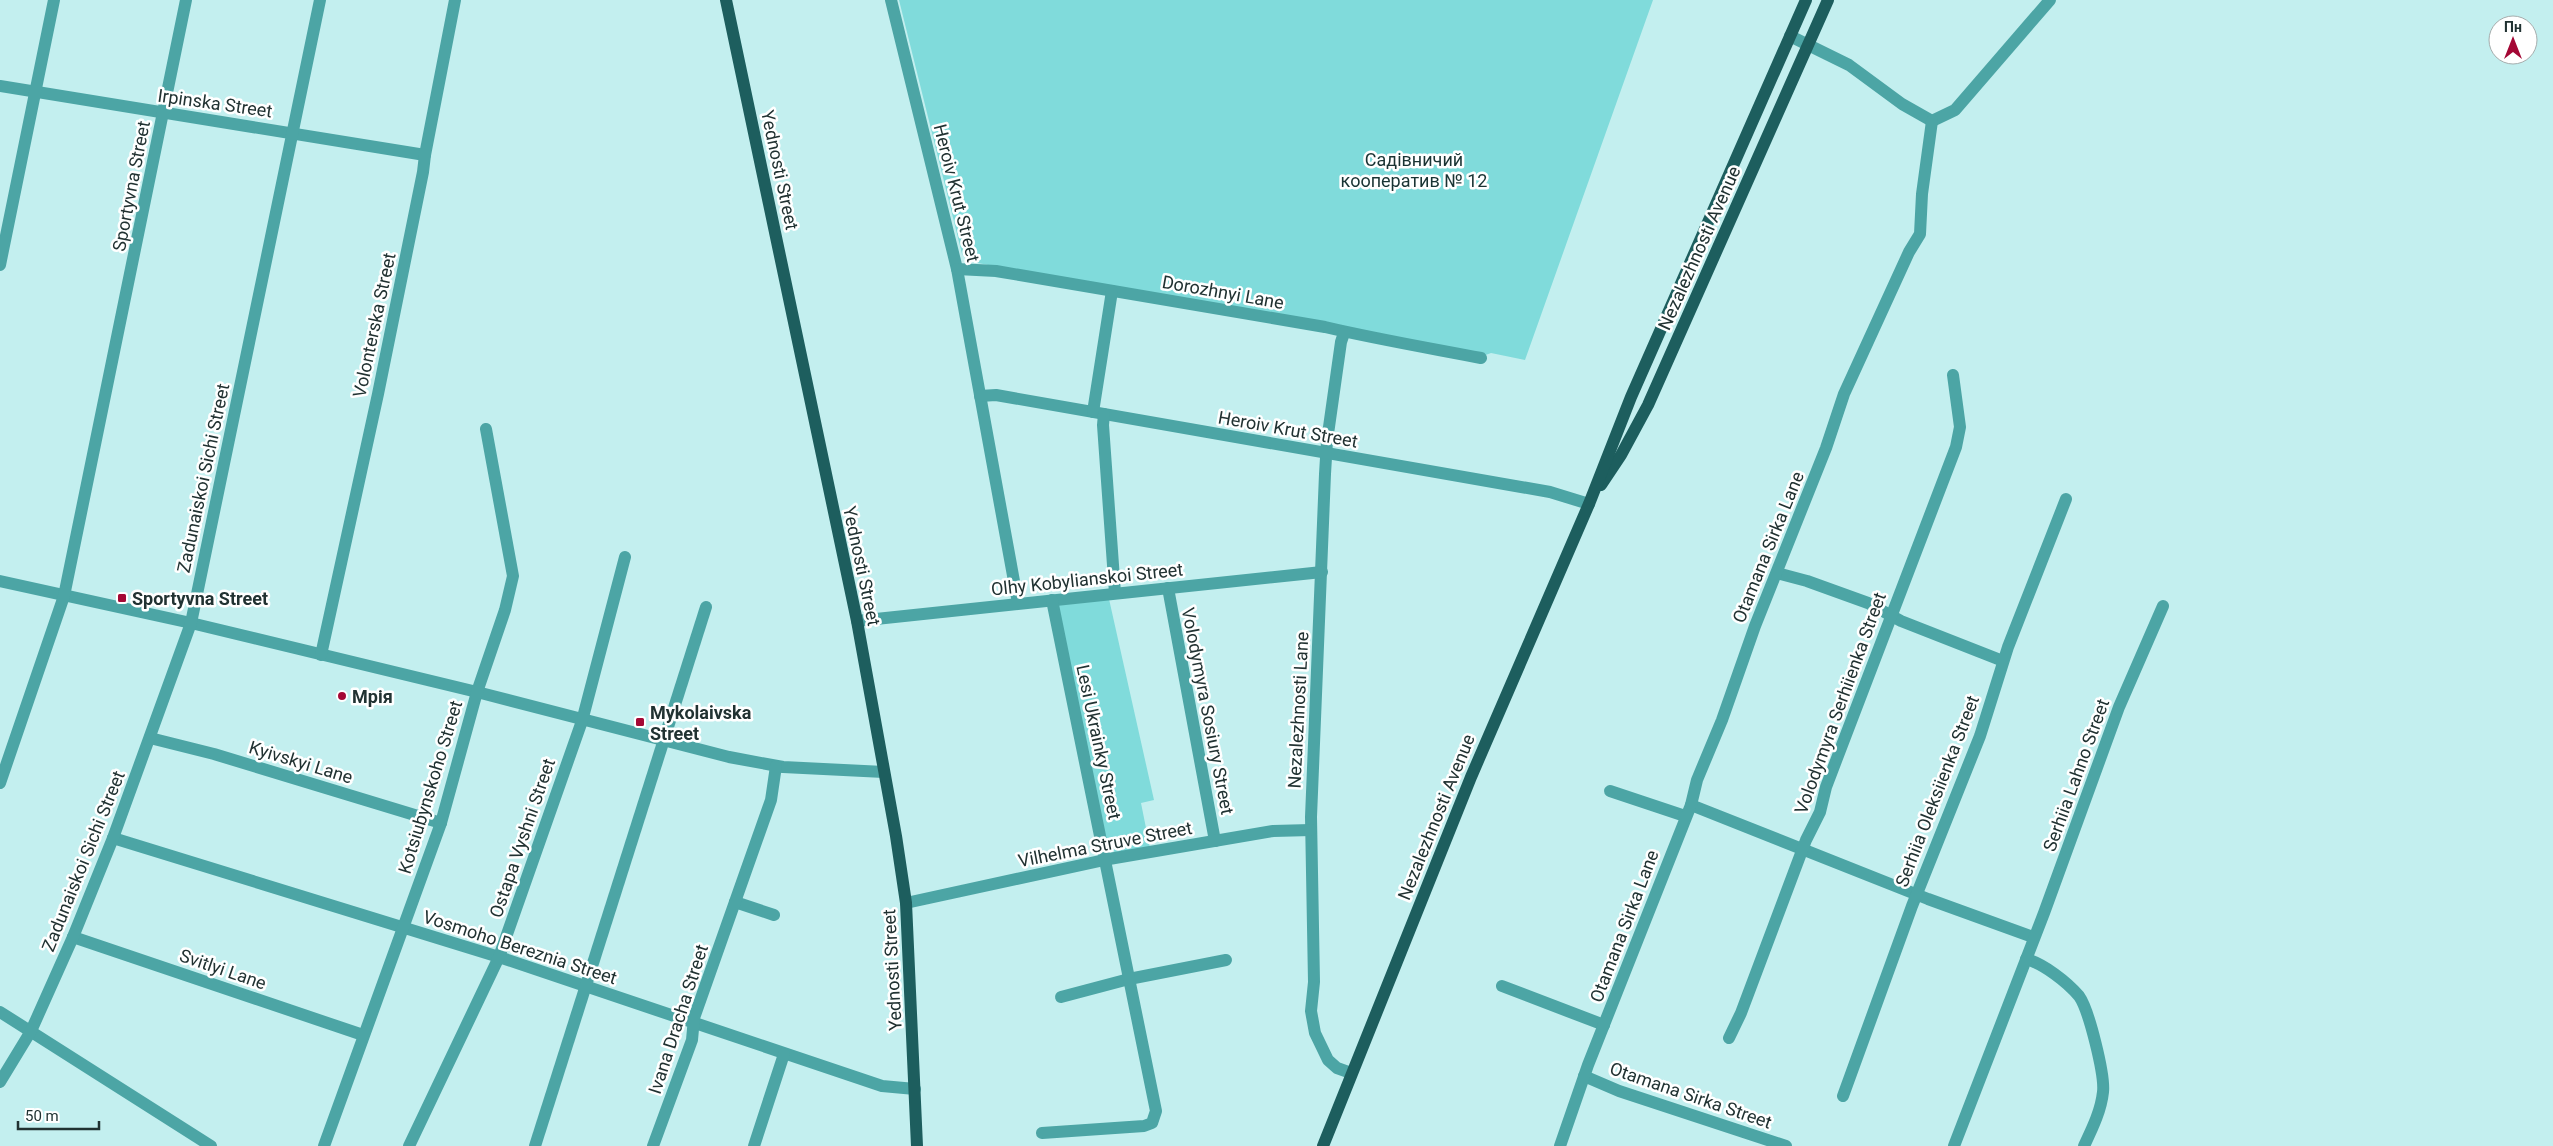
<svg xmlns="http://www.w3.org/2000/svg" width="2553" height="1146" font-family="Roboto,sans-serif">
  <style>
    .green { fill: #80dbdb }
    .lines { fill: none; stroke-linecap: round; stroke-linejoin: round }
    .minor { stroke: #4ca5a5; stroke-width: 12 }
    .major { stroke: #1d5e5e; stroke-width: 12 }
    .poi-dot { fill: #a40835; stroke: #fff; stroke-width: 2 }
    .labels { text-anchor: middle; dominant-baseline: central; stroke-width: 5; stroke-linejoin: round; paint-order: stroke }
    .street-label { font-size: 18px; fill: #213232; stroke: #fff }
    .park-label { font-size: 18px; fill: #193333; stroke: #fff }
    .poi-label { font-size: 18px; font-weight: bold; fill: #213232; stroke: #fff; text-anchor: start }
  </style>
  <rect width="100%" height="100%" fill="#c3efef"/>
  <g class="green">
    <polygon points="899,0 1653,0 1525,360 1491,353 1483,356 967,261 962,254"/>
    <polygon points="1109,599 1154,800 1141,803 1150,848 1115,852 1107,847 1057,605"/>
  </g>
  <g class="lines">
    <g class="minor">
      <polyline points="891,0 957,269 1018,603"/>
      <polyline points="1790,36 1849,65 1902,104 1932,121"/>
      <polyline points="0,86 425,155"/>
      <polyline points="1932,121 1955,110 2050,0"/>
      <polyline points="0,265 54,0"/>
      <path d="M 957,269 L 996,271 L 1325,327 C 1376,339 1429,348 1481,358"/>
      <polyline points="1344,333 1341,342 1327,441 1325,474 1311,817 1314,982 1311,1011 1315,1033 1328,1060 1337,1068 1351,1073"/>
      <polyline points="980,396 996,395 1550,492 1589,504"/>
      <polyline points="1093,412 1112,291"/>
      <polyline points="1104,414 1103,425 1115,593"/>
      <polyline points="1777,573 1807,581 1868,603 1901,621 2003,661"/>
      <polyline points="0,581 191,623 477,692 729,757 783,767 884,772"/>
      <polyline points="1168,588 1215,841"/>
      <polyline points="857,621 1322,572"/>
      <polyline points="321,655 378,394 423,172 425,155 455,0"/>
      <polyline points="150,738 214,754 441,823"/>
      <polyline points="0,783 64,596 186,0"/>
      <polyline points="1610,791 1685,816"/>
      <polyline points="1691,805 1928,899 2033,937"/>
      <polyline points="113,838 499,957 882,1086 915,1089"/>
      <polyline points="735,902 774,915"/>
      <polyline points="906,903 1109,859 1273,831 1311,830"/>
      <polyline points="73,937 363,1035"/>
      <path d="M 2026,959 C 2044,964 2067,982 2079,996 C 2089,1010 2105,1075 2103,1092 C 2101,1111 2092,1129 2084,1146"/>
      <polyline points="1502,986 1604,1025"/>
      <polyline points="1061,997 1129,979 1226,960"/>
      <polyline points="0,1012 211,1146"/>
      <polyline points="1729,1038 1741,1013 1806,840 1820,812 1826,787 1956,447 1960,427 1953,375"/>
      <polyline points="1584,1076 1619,1091 1786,1146"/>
      <polyline points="0,1082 31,1031 73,937 113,838 191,623 320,0"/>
      <polyline points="1843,1096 1912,906 1980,736 2008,647 2066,499"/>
      <polyline points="1042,1133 1144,1126 1152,1123 1156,1111 1052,600"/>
      <polyline points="324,1146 441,823 477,692 505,610 513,576 486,429"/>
      <polyline points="409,1146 499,957 582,721 625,557"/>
      <polyline points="535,1146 706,607"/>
      <polyline points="653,1146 692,1040 694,1018 771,800 776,766"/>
      <polyline points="754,1146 784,1054"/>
      <polyline points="1560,1146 1588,1065 1691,805 1697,780 1722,720 1755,626 1826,448 1844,394 1909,252 1920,234 1922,194 1932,121"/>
      <polyline points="1954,1146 2044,913 2119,707 2163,606"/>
    </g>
    <g class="major">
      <polyline points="726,0 857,621 896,836 906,903 917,1146"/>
      <polyline points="1601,485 1621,455 1648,405 1828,0"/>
      <polyline points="1323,1146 1471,777 1589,504 1631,397 1806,0"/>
    </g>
  </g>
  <g class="poi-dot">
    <rect x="117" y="593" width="10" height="10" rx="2.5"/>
    <circle cx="342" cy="696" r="5"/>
    <rect x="635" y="717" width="10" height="10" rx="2.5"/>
  </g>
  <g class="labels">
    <g class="street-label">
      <text transform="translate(215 103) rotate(8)">Irpinska Street</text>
      <text transform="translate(780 170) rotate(78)">Yednosti Street</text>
      <text transform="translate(131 186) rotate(-79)">Sportyvna Street</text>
      <text transform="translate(957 193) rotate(76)">Heroiv Krut Street</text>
      <text transform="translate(1699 248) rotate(-66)">Nezalezhnosti Avenue</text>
      <text transform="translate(1223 292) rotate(10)">Dorozhnyi Lane</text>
      <text transform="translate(374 325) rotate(-78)">Volonterska Street</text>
      <text transform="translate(1288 429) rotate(10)">Heroiv Krut Street</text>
      <text transform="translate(203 478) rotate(-78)">Zadunaiskoi Sichi Street</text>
      <text transform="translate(1768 547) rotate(-68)">Otamana Sirka Lane</text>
      <text transform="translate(862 566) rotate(78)">Yednosti Street</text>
      <text transform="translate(1087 579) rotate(-6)">Olhy Kobylianskoi Street</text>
      <text transform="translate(1840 703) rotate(-70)">Volodymyra Serhiienka Street</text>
      <text transform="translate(1298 710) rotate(-87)">Nezalezhnosti Lane</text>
      <text transform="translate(1208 711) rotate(79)">Volodymyra Sosiury Street</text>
      <text transform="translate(1099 742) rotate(78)">Lesi Ukrainky Street</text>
      <text transform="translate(301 762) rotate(17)">Kyivskyi Lane</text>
      <text transform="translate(2076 775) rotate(-70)">Serhiia Lahno Street</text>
      <text transform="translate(430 787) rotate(-73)">Kotsiubynskoho Street</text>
      <text transform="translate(1937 791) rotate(-69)">Serhiia Oleksiienka Street</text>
      <text transform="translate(1436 817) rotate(-68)">Nezalezhnosti Avenue</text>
      <text transform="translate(522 838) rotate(-71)">Ostapa Vyshni Street</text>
      <text transform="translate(1105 844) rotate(-11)">Vilhelma Struve Street</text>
      <text transform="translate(83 861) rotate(-68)">Zadunaiskoi Sichi Street</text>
      <text transform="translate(1624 926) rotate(-69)">Otamana Sirka Lane</text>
      <text transform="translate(520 947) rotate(18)">Vosmoho Bereznia Street</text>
      <text transform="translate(223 969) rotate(19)">Svitlyi Lane</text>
      <text transform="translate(892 970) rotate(-93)">Yednosti Street</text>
      <text transform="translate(678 1019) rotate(-72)">Ivana Dracha Street</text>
      <text transform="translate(1691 1095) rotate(19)">Otamana Sirka Street</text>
    </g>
    <g class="park-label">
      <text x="1414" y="159">Садівничий<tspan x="1414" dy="21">кооператив № 12</tspan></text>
    </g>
    <g class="poi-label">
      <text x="132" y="598">Sportyvna Street</text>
      <text x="352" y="696">Мрія</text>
      <text x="650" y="712">Mykolaivska<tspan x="650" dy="21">Street</tspan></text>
    </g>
  </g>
  <g transform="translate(2513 40)"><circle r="24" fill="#ffffff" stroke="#a6adad"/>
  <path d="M0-4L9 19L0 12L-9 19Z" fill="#a40835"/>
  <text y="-8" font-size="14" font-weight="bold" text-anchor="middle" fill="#213232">Пн</text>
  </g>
  <path d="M18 1121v8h81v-8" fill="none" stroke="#213232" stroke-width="2.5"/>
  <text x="25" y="1121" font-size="15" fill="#213232" stroke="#ffffff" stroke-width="4" paint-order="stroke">50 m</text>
</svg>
